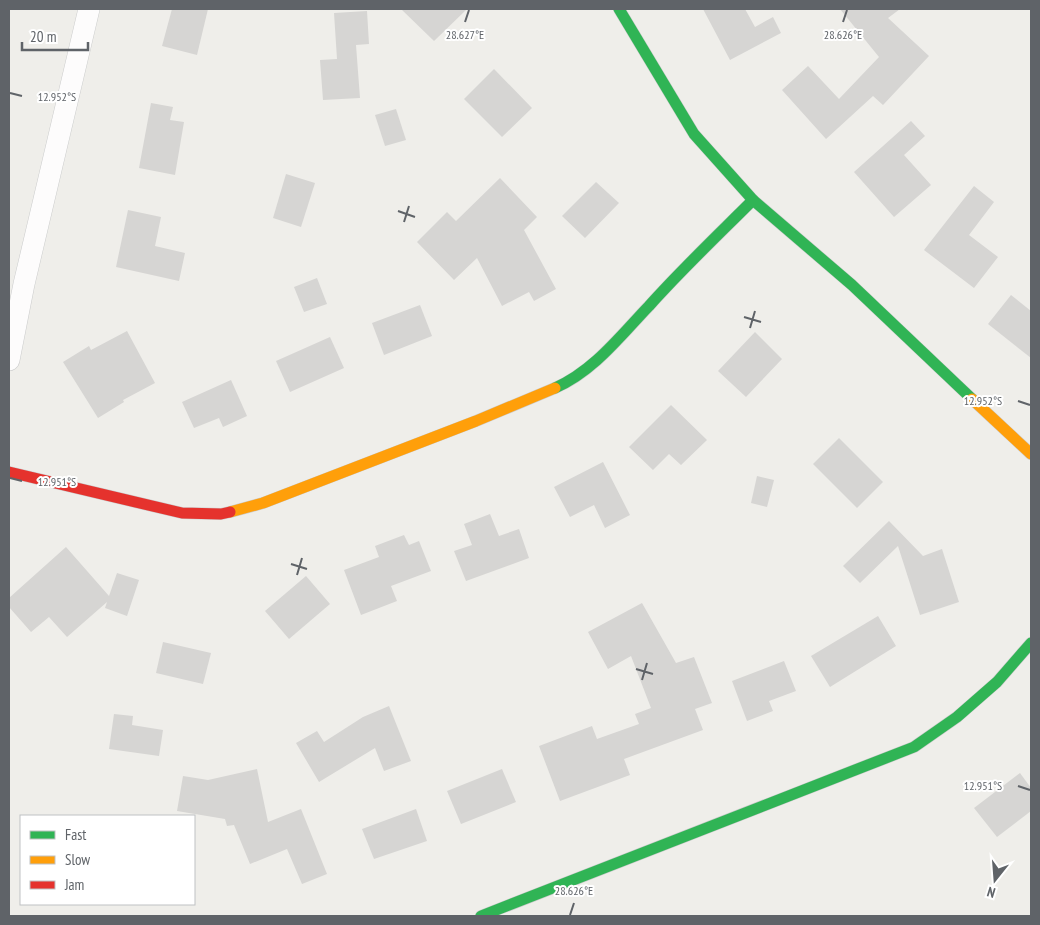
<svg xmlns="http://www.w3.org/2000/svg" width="1040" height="925" font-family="'PT Sans Narrow',sans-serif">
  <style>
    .building { fill: #d6d5d3 }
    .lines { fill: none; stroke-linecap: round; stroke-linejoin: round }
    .street-casing { stroke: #cbcccc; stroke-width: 22 }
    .fast-casing { stroke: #cacacb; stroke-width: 12 }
    .slow-casing { stroke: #cacacb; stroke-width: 12 }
    .jam-casing { stroke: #cacacb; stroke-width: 12 }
    .street { stroke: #fdfcfc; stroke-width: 21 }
    .fast { stroke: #30b455; stroke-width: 11 }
    .slow { stroke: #ff9f0a; stroke-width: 11 }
    .jam { stroke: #e5322d; stroke-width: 11 }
    .ticks { fill: none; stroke: #5f6368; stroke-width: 2 }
    .ticks-label { font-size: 12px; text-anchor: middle; fill: #5f6368; stroke: #fff; stroke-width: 4; stroke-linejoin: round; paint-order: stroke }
  </style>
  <rect width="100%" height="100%" fill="#efeeea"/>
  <g class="building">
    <polygon points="172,9 208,9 197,55 162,46"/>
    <polygon points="401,9 467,9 434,41"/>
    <polygon points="703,9 745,9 755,27 773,17 781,33 730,60"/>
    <polygon points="840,9 900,9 888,18 929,56 883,105 873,96 826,139 782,90 808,66 839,99 879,57"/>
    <polygon points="367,11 369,44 356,45 360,98 323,100 320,60 337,59 334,13"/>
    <polygon points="494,69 532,108 502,137 464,99"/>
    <polygon points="151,103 173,107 170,120 184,122 175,175 139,168"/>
    <polygon points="396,109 406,140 385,146 375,115"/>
    <polygon points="911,121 925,136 904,155 931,185 894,217 854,172"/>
    <polygon points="286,174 315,183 301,227 273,218"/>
    <polygon points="500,178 537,217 524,230 556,289 534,301 529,292 502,306 477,258 454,280 417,242 447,212 456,221"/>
    <polygon points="596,182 619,203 585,238 562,216"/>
    <polygon points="974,186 994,202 969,235 998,257 974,288 924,250"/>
    <polygon points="128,210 161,217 155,246 185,253 179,281 116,267"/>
    <polygon points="317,278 327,304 304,312 294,287"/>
    <polygon points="1011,295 1031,311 1031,358 988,324"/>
    <polygon points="420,305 432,336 384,355 372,323"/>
    <polygon points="127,331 155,383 123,400 124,402 98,418 63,362 89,346 91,350"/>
    <polygon points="755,332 782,359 746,397 718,371"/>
    <polygon points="330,337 344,368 290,392 276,361"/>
    <polygon points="231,380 247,416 223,427 219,418 194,428 182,402"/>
    <polygon points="671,405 707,440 681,465 669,454 653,470 629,447"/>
    <polygon points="839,438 883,482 857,508 813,464"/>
    <polygon points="603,462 630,515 605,528 594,505 570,517 554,487"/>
    <polygon points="757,476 774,480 767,507 751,503"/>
    <polygon points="490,514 499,536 519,529 529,558 466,581 454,551 472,545 464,524"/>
    <polygon points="889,521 923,556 942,549 959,602 920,615 898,546 860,583 843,566"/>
    <polygon points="404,535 409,545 419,541 431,571 391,586 397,601 361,615 344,570 379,557 375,546"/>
    <polygon points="66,547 109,596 117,573 139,580 127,616 105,608 107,602 67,637 49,617 31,632 9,607 9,598"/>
    <polygon points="306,576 330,604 289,639 265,611"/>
    <polygon points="642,603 676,663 694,657 712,703 695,709 703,730 624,759 630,775 560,801 539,746 592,726 597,739 639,724 635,714 651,708 631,656 608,669 588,632"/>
    <polygon points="878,616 896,646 830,687 811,656"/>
    <polygon points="163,642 211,653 203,684 156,673"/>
    <polygon points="784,661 796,691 769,701 773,711 747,721 732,681"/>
    <polygon points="389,706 411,761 384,771 375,748 319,782 296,743 317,731 324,742 363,717"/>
    <polygon points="114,714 133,716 132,725 163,730 159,756 109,749"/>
    <polygon points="257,769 268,822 301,809 327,874 302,884 287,849 250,864 234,825 227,826 225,819 177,811 183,776 208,780"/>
    <polygon points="502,769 516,802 461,824 447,791"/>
    <polygon points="1020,773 1031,788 1031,811 997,837 974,808"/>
    <polygon points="416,809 427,841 374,859 362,829"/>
  </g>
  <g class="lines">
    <defs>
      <polyline id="street" points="9,360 24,284 89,9"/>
      <g id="fast">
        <polyline points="619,9 694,134 753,200 852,285 972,399"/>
        <path d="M 555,388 C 594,371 621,335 649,306 C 682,269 718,235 753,200"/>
        <polyline points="481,916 914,747 957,717 997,682 1031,643"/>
      </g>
      <g id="slow">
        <polyline points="972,399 1031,454"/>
        <polyline points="230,512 263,503 476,421 555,388"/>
      </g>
      <polyline id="jam" points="9,472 182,513 221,514 230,512"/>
    </defs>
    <use href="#street" class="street-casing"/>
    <use href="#fast" class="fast-casing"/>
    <use href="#slow" class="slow-casing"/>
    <use href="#jam" class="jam-casing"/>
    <use href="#street" class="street"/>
    <use href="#fast" class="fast"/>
    <use href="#slow" class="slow"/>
    <use href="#jam" class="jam"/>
  </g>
  <path class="ticks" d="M 465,22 L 469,10M 843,22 L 847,10M 10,93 L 22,96M 398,211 L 415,217M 404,222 L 409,206M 744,317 L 761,322M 750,328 L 755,311M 1018,401 L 1030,405M 10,478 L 22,481M 291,564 L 307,569M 297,575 L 302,558M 636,669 L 653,674M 642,680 L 647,663M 1018,786 L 1030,790M 570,915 L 574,903"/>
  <g class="ticks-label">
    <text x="465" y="39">28.627°E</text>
    <text x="843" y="39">28.626°E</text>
    <text x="57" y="101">12.952°S</text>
    <text x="983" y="405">12.952°S</text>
    <text x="57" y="486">12.951°S</text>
    <text x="983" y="790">12.951°S</text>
    <text x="574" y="895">28.626°E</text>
  </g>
  <rect width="1040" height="925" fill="none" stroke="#5f6368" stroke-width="20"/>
  <rect x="20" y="815" width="175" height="90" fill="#ffffff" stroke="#bfc1c3"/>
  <rect x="30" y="831" width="25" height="8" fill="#30b455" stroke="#bfc1c3"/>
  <text x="65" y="840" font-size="15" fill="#5f6368">Fast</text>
  <rect x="30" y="856" width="25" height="8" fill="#ff9f0a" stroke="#bfc1c3"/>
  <text x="65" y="865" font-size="15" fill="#5f6368">Slow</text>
  <rect x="30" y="881" width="25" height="8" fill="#e5322d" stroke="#bfc1c3"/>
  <text x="65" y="890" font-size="15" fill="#5f6368">Jam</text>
  <g transform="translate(995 880) rotate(197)" stroke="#ffffff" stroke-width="4" paint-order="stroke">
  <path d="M0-4L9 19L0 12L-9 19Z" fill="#5f6368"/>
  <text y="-8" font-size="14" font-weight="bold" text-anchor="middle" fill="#5f6368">N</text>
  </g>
  <path d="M22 42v8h66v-8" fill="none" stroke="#5f6368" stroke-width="2.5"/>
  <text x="30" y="42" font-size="15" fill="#5f6368" stroke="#ffffff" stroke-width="4" paint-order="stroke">20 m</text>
</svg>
